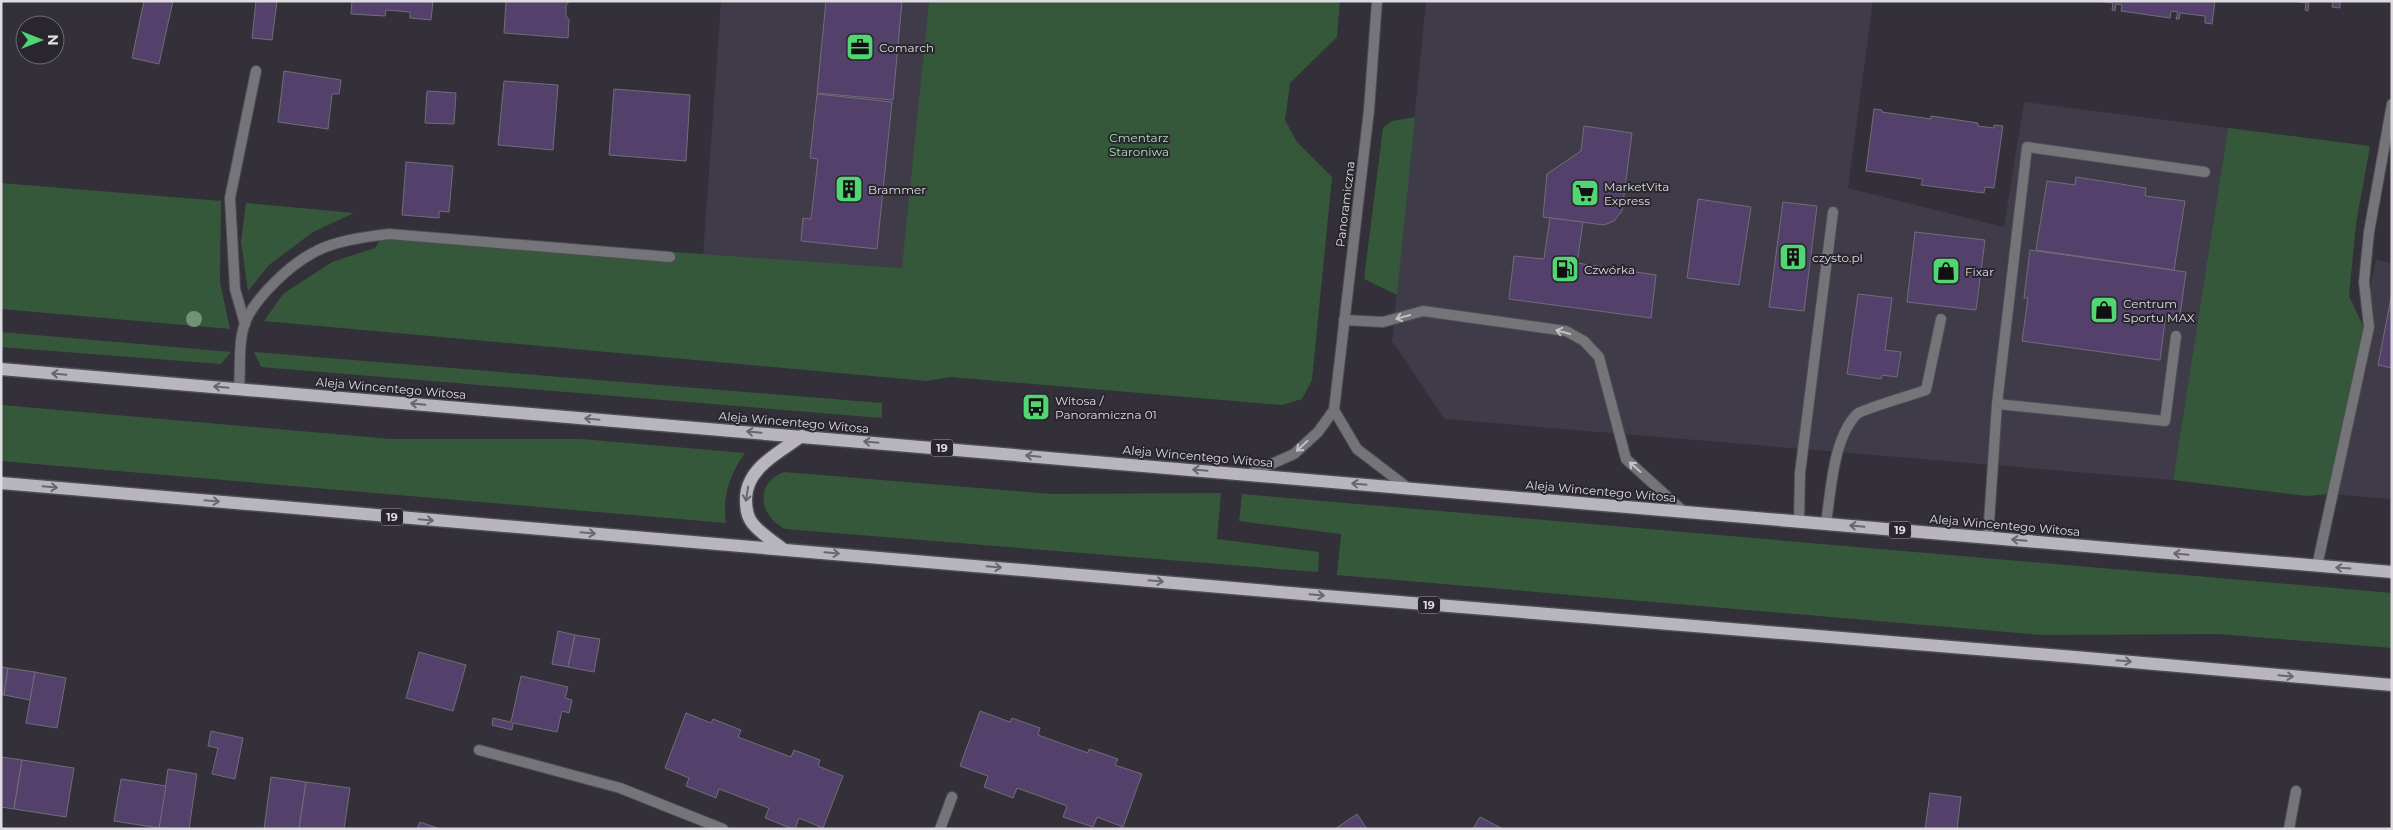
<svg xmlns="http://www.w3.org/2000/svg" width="2393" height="830" font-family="Montserrat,sans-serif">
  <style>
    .built { fill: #403b48 }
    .green { fill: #35583b }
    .building { fill: #53416b; stroke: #716d77 }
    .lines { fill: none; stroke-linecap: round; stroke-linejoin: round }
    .service-casing { stroke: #4e4c54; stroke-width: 12 }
    .minor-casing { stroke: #4e4c54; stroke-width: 12 }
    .tertiary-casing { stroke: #4e4c54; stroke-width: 12 }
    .primary-casing { stroke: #4e4c54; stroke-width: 15 }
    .service { stroke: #757478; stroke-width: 10 }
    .minor { stroke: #757478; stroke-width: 10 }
    .tertiary { stroke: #757478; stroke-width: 10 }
    .primary { stroke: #b8b5be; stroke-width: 12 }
    .tree { fill: #709278 }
    .oneway { stroke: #c4c2c7 }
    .oneway2 { stroke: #69666f }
    .labels { text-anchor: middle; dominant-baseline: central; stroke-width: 4; stroke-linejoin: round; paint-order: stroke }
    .shield { fill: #29262e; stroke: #a8a5ab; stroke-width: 1 }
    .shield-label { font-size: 11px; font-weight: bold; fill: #dedce1 }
    .poi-label { font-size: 12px; fill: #dedce1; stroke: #29262e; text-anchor: start }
    .park-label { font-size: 12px; fill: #a1e3ab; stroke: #29262e }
    .street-label { font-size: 12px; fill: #dedce1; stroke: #29262e }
  </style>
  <rect width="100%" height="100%" fill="#333039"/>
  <g class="built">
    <polygon points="721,1 929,1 903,268 703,255"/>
    <polygon points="1426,1 1873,1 1848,188 2004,227 2024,102 2228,128 2173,480 1444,419 1392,341"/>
    <polygon points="2376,260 2392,263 2392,499 2328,494"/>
  </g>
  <g class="green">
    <polygon points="929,1 1340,1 1337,37 1290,83 1285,120 1297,142 1332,177 1312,380 1302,399 1282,405 950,377 927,381 264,321 283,294 332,262 375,248 385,232 902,268"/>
    <polygon points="1415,117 1397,295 1364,279 1383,128 1392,121"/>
    <polygon points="2228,128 2370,146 2356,224 2349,296 2363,326 2328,494 2307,496 2173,480"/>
    <polygon points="1,183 221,201 220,282 230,329 1,309"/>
    <polygon points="246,203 354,213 313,232 269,265 248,291 241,242"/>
    <polygon points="1,332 231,352 221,364 1,347"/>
    <polygon points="254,352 882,403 882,418 261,367"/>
    <path d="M 1,405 L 391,439 L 581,439 L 745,453 C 730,474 722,496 726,523 L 1,461 Z"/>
    <path d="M 784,472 L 1051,494 L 1221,493 L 1217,539 L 1319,552 L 1318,572 L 785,529 C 759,516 754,483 784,472 Z"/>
    <polygon points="1242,494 2392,593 2392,648 2218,634 2042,635 1337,575 1341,534 1239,521"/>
  </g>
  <g class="building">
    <polygon points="144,1 173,1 159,64 132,58"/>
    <polygon points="256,1 277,1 272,40 252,38"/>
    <polygon points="352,1 433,1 431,20 410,18 410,12 386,10 385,16 351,14"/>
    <polygon points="506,1 570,1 566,5 566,16 569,20 568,38 504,33"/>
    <polygon points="826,1 902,1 893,100 817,93"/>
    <polygon points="2096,1 2215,1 2212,24 2205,23 2205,16 2180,13 2179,19 2176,19 2178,12 2171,11 2170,18 2121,11 2122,5 2116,4 2115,11 2112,10 2113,3"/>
    <polygon points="2291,1 2309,1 2308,11 2305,10 2306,3"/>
    <polygon points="2333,1 2340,1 2340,8 2332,7"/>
    <polygon points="284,71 341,80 339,94 332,94 328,129 278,122"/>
    <polygon points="504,81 558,85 553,150 498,145"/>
    <polygon points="614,89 690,95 686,161 609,155"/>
    <polygon points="427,91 456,93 454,124 425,123"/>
    <polygon points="817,94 892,102 877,249 801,241 803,218 811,219 818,159 810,158"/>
    <polygon points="1874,109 1882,110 1882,112 1931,119 1931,116 1978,123 1978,126 1994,128 1994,125 2003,126 1994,188 1985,187 1984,193 1921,185 1923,179 1866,171"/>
    <polygon points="1584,126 1632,133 1622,211 1614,221 1604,225 1543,217 1547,174 1581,151"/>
    <polygon points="406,162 453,166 449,212 439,211 439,218 402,215"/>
    <polygon points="2076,177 2146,188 2145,196 2185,201 2174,270 2036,250 2047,181 2075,185"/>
    <polygon points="1698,199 1751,207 1739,285 1687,278"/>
    <polygon points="1783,202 1817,206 1804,311 1769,307"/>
    <polygon points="1550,218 1583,222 1577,263 1656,275 1651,318 1509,299 1514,256 1544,259"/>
    <polygon points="1915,232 1985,240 1976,310 1907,302"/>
    <polygon points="2030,250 2186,272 2179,323 2165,321 2160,360 2022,341 2028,298 2024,298"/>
    <polygon points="2392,293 2392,368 2378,365"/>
    <polygon points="1858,294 1892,298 1885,350 1901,352 1897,377 1882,375 1881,379 1847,374"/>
    <polygon points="558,631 575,635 568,667 552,664"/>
    <polygon points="575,635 600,639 594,672 568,667"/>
    <polygon points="419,652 466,665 453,711 406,698"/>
    <polygon points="1,667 8,668 4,695 1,695"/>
    <polygon points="8,668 35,672 30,700 4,695"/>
    <polygon points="35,672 66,678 57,728 26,723"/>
    <polygon points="521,676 568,687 565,698 572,700 569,713 562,711 557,732 513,723 512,730 492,725 493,718 511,722"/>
    <polygon points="980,711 1010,722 1012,718 1040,728 1038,735 1088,753 1089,749 1118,759 1115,765 1142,774 1123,827 1097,817 1093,827 1063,817 1067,806 1017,788 1013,798 984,787 988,776 960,766"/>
    <polygon points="686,713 711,723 713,719 741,730 738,737 791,757 794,750 820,760 818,766 843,776 823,828 799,818 795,829 793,829 765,818 769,808 719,789 716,798 686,786 689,778 665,768"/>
    <polygon points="211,731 243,738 235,779 212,774 218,748 208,746"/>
    <polygon points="1,757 22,760 14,809 1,807"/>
    <polygon points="22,760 74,768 66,817 14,809"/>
    <polygon points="168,769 197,774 189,829 159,828"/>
    <polygon points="271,777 306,782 299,829 264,829"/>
    <polygon points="121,779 166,786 159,828 114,821"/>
    <polygon points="306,782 350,788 344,829 299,829"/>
    <polygon points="1930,793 1961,797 1957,829 1925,829"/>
    <polygon points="1357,814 1367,829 1335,829"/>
    <polygon points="1480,817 1503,829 1473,829"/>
    <polygon points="420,822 440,829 417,829"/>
  </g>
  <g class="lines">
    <defs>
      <g id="service">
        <polyline points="1344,320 1383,322 1423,311 1566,331 1584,341 1599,357 1626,459 1684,512"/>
        <polyline points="245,324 235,289 230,198 256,71"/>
        <path d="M 239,389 C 241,366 237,337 248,316 C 260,294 289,266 311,254 C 332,241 364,237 389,234 L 670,257"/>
        <polyline points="1997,404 2165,421 2176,336"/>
        <polyline points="1799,521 1800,473 1833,212"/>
        <path d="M 1826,523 C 1831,491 1833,438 1857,414 C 1863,409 1915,394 1926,390 L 1941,319"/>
        <polyline points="1988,537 1997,404 2027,147 2205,172"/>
        <polyline points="2317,566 2369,327 2364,282 2369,232 2392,104"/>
        <polyline points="2289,829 2296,791"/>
      </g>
      <g id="minor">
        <polyline points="479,750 620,788 723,829"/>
        <polyline points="940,829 952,797"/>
      </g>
      <g id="tertiary">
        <polyline points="1334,410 1357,449 1408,488"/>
        <polyline points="1249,474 1294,454 1318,432 1334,410 1369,110 1377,1"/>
      </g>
      <g id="primary">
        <polyline points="1,369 2392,572"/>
        <polyline points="1,483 1326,596 2075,657 2392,685"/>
        <path d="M 783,549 C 773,541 761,534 753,524 C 747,517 746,509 746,499 C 746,468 780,452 802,436"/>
      </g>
    </defs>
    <use href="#service" class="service-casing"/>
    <use href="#minor" class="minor-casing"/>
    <use href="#tertiary" class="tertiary-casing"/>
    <use href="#primary" class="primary-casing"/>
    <use href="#service" class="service"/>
    <use href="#minor" class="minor"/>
    <use href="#tertiary" class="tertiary"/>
    <use href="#primary" class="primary"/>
  </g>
  <circle class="tree" cx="194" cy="319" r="8"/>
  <defs><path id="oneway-shaft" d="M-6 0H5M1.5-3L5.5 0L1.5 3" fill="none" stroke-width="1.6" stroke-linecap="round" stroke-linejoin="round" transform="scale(1.25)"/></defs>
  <g class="oneway">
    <use href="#oneway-shaft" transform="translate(1403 317) rotate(165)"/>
    <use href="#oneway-shaft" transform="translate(1563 332) rotate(-165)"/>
    <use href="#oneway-shaft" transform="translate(1302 446) rotate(137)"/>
    <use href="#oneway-shaft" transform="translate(1635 467) rotate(-138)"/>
  </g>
  <g class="oneway2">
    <use href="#oneway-shaft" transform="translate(59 374) rotate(-175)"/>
    <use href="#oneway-shaft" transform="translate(221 387) rotate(-175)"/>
    <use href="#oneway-shaft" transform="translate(418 404) rotate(-175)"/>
    <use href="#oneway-shaft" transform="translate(592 419) rotate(-175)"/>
    <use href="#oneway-shaft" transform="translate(754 432) rotate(-175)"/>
    <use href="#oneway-shaft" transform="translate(871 442) rotate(-175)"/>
    <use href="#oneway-shaft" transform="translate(1033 456) rotate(-175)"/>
    <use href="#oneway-shaft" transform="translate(1200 470) rotate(-175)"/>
    <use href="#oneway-shaft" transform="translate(1359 484) rotate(-175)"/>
    <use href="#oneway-shaft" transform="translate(50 487) rotate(5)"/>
    <use href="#oneway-shaft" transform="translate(747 494) rotate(99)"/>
    <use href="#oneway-shaft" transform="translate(212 501) rotate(5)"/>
    <use href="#oneway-shaft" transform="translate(426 520) rotate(5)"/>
    <use href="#oneway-shaft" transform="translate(1857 526) rotate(-175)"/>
    <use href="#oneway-shaft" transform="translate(588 533) rotate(5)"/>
    <use href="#oneway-shaft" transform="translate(2019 540) rotate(-175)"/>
    <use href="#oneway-shaft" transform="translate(832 553) rotate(5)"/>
    <use href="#oneway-shaft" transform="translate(2181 554) rotate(-175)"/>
    <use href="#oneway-shaft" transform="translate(994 567) rotate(5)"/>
    <use href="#oneway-shaft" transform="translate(2343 568) rotate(-176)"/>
    <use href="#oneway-shaft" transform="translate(1156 581) rotate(5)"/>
    <use href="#oneway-shaft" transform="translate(1317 595) rotate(5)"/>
    <use href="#oneway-shaft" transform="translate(2124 661) rotate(5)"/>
    <use href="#oneway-shaft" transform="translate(2286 676) rotate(5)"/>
  </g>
  <defs>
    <symbol id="office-square" viewBox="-11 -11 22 22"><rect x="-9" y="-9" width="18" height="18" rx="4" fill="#52d673" stroke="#29262e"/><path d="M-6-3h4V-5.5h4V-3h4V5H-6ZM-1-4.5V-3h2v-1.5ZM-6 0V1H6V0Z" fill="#111"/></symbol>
    <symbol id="building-square" viewBox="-11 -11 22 22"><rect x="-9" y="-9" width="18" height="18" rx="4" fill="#52d673" stroke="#29262e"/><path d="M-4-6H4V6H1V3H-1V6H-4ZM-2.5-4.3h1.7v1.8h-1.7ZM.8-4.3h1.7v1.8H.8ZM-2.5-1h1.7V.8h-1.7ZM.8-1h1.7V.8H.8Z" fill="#111"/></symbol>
    <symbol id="supermarket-square" viewBox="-11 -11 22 22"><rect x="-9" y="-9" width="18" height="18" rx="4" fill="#52d673" stroke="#29262e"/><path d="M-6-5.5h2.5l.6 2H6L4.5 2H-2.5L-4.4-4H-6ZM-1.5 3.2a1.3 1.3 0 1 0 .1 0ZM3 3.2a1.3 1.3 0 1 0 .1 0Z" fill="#111"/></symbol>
    <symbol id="fuel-square" viewBox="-11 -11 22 22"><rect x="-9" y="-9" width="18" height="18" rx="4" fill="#52d673" stroke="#29262e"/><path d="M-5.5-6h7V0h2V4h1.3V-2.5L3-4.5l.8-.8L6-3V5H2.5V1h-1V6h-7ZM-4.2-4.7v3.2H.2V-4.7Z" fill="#111"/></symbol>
    <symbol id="shop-square" viewBox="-11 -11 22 22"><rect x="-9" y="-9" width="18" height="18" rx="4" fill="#52d673" stroke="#29262e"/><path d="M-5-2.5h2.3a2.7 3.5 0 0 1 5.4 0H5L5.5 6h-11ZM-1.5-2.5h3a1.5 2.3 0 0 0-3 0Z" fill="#111"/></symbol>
    <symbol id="bus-square" viewBox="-11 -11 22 22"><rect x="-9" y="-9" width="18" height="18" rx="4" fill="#52d673" stroke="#29262e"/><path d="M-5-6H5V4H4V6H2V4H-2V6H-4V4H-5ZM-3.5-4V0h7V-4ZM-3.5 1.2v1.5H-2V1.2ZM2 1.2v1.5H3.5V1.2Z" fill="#111"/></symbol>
  </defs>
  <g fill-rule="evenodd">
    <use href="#office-square" x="844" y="31" width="32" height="32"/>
    <use href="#building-square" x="833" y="173" width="32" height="32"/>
    <use href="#supermarket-square" x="1569" y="177" width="32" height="32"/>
    <use href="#building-square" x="1777" y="241" width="32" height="32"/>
    <use href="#fuel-square" x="1549" y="253" width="32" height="32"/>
    <use href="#shop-square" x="1930" y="255" width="32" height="32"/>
    <use href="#shop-square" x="2088" y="294" width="32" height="32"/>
    <use href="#bus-square" x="1020" y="391" width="32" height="32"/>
  </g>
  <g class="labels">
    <g class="shield">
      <rect x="931" y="439.5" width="22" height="17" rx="4"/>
      <rect x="381" y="508.5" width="22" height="17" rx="4"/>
      <rect x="1889" y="521.5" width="22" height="17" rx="4"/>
      <rect x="1418" y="596.5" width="22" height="17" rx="4"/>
    </g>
    <g class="shield-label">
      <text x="942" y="448">19</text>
      <text x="392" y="517">19</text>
      <text x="1900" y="530">19</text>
      <text x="1429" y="605">19</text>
    </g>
    <g class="poi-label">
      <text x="879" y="47">Comarch</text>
      <text x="1604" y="186">MarketVita<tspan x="1604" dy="14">Express</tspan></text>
      <text x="868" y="189">Brammer</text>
      <text x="1812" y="257">czysto.pl</text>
      <text x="1584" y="269">Czwórka</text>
      <text x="1965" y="271">Fixar</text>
      <text x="2123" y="303">Centrum<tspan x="2123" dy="14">Sportu MAX</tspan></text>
      <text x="1055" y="400">Witosa /<tspan x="1055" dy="14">Panoramiczna 01</tspan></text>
    </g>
    <g class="park-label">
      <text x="1139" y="137">Cmentarz<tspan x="1139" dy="14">Staroniwa</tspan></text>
    </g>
    <g class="street-label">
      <text transform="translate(1345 204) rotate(-83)">Panoramiczna</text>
      <text transform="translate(391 388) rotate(5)">Aleja Wincentego Witosa</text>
      <text transform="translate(794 422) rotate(5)">Aleja Wincentego Witosa</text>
      <text transform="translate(1198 456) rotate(5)">Aleja Wincentego Witosa</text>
      <text transform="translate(1601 491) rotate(5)">Aleja Wincentego Witosa</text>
      <text transform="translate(2005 525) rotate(5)">Aleja Wincentego Witosa</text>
    </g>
  </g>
  <rect width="2393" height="830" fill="none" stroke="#dedce1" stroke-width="5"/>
  <g transform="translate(40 40) rotate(90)"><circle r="24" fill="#29262e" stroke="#716f76"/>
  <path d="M0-4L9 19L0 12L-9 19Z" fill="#52d673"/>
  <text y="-8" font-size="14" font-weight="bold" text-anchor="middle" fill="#dedce1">N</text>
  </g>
</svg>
